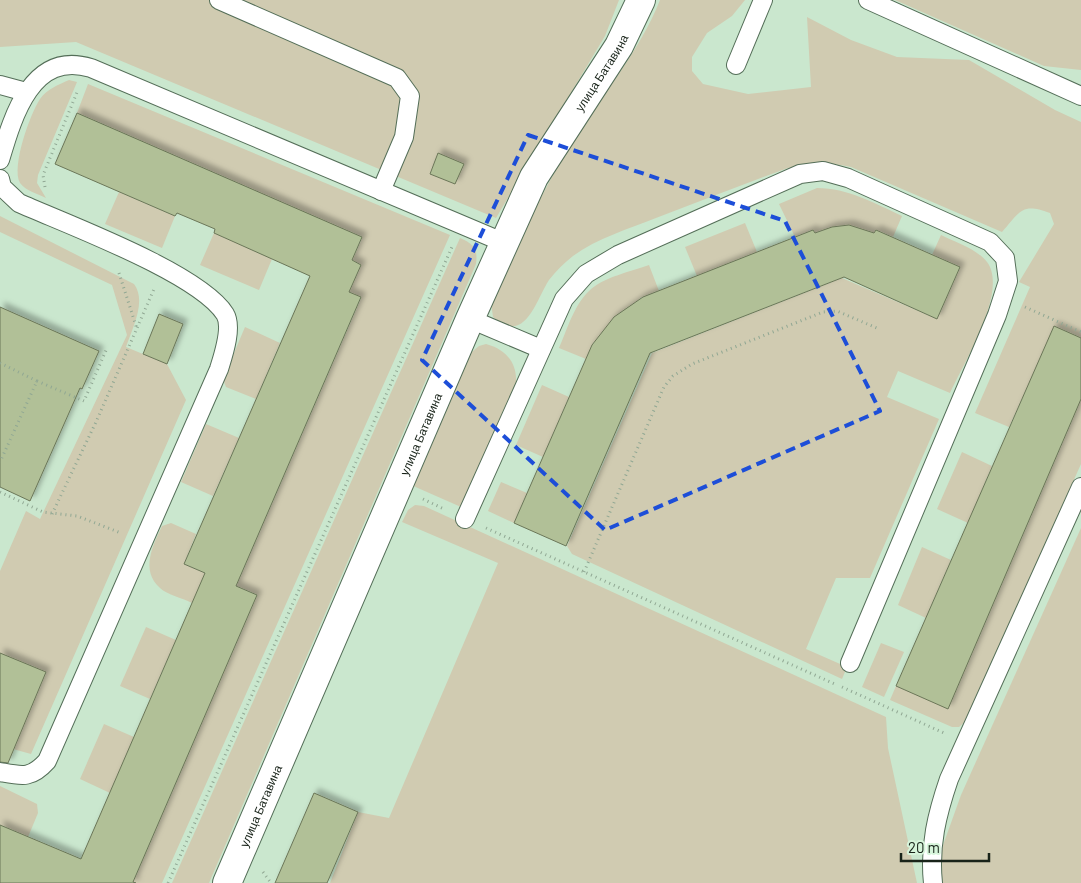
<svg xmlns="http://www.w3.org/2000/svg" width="1081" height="883" font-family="Barlow,sans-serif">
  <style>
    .green { fill: #d0cbb1 }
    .building { fill: #b1c097; stroke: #6b7658; filter: url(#shadow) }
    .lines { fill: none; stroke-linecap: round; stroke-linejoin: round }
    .service-casing { stroke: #546e58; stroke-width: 20 }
    .minor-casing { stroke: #546e58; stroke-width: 30 }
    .path { stroke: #90a793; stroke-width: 3; stroke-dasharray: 1 4; stroke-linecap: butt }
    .service { stroke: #fff; stroke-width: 18 }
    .minor { stroke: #fff; stroke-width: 28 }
    .marked { fill: none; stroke: #1d4ed8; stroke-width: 4; stroke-dasharray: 10 6; stroke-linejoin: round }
    .labels { text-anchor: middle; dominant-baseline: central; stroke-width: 4.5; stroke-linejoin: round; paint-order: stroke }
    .street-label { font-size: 12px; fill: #182319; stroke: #d7f5db }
  </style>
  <defs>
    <filter id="shadow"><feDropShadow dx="4.5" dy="-4.5" stdDeviation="2.5" flood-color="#0004"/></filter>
  </defs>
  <rect width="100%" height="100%" fill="#cae7ce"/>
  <g class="green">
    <polygon points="0,0 619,0 605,36 496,218 76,42 0,47"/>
    <path d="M 660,0 L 745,0 L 732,16 L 707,33 L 692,57 L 692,71 L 703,84 L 748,94 L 811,87 L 807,17 L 851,40 L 897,57 L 969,60 L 1055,110 L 1081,122 L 1081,464 L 966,721 L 959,727 L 952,727 L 890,700 L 896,686 L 948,708 L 1072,420 L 1022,399 L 1009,427 L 975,413 L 1030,287 L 1019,282 L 1054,224 L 1050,213 C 1021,202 1020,212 1002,232 L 851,167 C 828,162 811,163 788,168 C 744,184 700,201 656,218 C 629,229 597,238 573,256 C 564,263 556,271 549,280 C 536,300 525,346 493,317 L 491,303 C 517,247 541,192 574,139 C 603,93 640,51 660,0 Z"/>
    <polygon points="895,0 1081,0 1081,70 1044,66"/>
    <path d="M 69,80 L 77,82 L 38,175 L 37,183 L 46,198 C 38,194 26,191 20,183 C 11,167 30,114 40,99 C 47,89 58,85 69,80 Z"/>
    <polygon points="88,84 450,235 162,883 99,883 133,882 257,595 236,586 361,298 349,292 361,265 352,260 362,238 77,113"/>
    <path d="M 817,188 C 848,188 874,203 902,216 L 893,237 L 876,230 L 874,234 C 852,224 837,225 815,233 L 813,230 L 795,237 L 779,204 Z"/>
    <polygon points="119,192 175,216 162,248 105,224"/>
    <path d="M 0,216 L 134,284 C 147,301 132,329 126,347 L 167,364 L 186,400 L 31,754 L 13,749 L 0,653 L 0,571 L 26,511 L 40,519 L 127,335 L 112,285 L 0,232 Z"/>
    <polygon points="745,223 757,252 697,276 685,247"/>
    <polygon points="214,233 272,259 259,290 200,265"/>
    <path d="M 941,235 C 955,242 977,249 987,262 C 1009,291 963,364 950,393 L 898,371 L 887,397 L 939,419 L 870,578 L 836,578 L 806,649 L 847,667 L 842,679 L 572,554 L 567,546 L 652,353 L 842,278 L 937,319 L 960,267 L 932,255 Z"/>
    <path d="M 460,238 C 474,244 478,249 476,264 L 209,883 L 172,883 Z"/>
    <path d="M 649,265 L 659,291 L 640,298 L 641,302 L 614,317 L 597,343 L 594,342 L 586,359 L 559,348 C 567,330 574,305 589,291 C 603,277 630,272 649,265 Z"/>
    <polygon points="245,327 280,343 256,399 226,387 223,379"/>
    <path d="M 486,344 C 505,349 517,362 516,382 L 461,507 L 411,485 L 466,357 L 479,346 Z"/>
    <polygon points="542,385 569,397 543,457 516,445"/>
    <polygon points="206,424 239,438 213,496 181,482"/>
    <polygon points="962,452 992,466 968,523 937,509"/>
    <polygon points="501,482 527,493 514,523 488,511"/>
    <polygon points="415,505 424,506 886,717 888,748 917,883 330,883 358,812 389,818 498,563 402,522 408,510"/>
    <path d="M 171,523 L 196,534 L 184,564 L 205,573 L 192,603 C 183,598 167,595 160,588 C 140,570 153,545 162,526 Z"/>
    <polygon points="1081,528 1081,883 942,883 941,876 942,848 961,795"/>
    <polygon points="922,547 951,560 926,618 898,605"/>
    <polygon points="146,627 176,640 150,699 120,686"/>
    <polygon points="881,643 904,652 884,697 862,687"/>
    <polygon points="104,724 134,737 110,793 80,779"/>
    <polygon points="0,786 37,804 38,813 28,837 0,825"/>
  </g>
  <g class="building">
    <polygon points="77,113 362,237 352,260 361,265 349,292 361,297 236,586 257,595 133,882 136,883 0,883 0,825 81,859 205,573 184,564 310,276 214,233 215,229 177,213 175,216 55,164"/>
    <polygon points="438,153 464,164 455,184 430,174"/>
    <polygon points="849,225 874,233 876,230 960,267 937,319 844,277 650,353 566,546 514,523 592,345 614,317 643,297 813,230 815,233 832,227"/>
    <polygon points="0,307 99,351 82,389 80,388 30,501 0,487"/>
    <polygon points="159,314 183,324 167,364 143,354"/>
    <polygon points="1054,326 1081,338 1081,399 948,709 896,686"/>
    <polygon points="0,653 46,672 8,763 0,762"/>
    <polygon points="314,793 358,812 327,883 275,883"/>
  </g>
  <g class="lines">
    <defs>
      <g id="service">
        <polyline points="219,0 397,78 410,96 404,137 381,191"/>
        <polyline points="868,0 1081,96"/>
        <polyline points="736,65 763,0"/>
        <polyline points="0,85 26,92"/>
        <path d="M 0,160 C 13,116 32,50 91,68 L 505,243"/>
        <path d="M 0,179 L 2,187 L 19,203 C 66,224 199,273 225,314 C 233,327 223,356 219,369 L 47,761 C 31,779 22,776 0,772"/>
        <polyline points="470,319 541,349"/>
        <polyline points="465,519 564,299 586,274 618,255 800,174 823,171 848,178 990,242 1005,258 1008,281 997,315 850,663"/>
        <path d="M 933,883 C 929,846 937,814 949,779 L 1081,487"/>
      </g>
      <g id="minor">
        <path id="s1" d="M 227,883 L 470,319 L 534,177 L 619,46 L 641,0"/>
      </g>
    </defs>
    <use href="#service" class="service-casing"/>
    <use href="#minor" class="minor-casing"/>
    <g class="path">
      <polyline points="45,187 43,175 78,90"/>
      <polyline points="119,273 137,329"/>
      <polyline points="1025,307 1081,332"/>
      <polyline points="0,363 37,381 0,462"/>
      <polyline points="37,381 84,401 107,348"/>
      <polyline points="0,492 43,512 77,516 121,533"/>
      <polyline points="423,499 444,509"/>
      <polyline points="52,514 96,422 154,289"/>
      <polyline points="486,528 837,685"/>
      <polyline points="584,572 664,387 673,376 692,364 823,312 837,311 879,329"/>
      <polyline points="842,687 944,733"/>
      <polyline points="263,872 271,883"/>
      <polyline points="168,883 452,247"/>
    </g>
    <use href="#service" class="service"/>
    <use href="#minor" class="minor"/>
  </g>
  <path class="marked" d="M 528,135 L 785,221 L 880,411 L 605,530 L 422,360 Z"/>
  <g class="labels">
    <g class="street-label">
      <text stroke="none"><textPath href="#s1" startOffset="894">улица Батавина</textPath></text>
      <text stroke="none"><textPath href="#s1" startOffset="489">улица Батавина</textPath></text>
      <text stroke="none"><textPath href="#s1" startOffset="84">улица Батавина</textPath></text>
    </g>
  </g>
  <path d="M901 853v8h88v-8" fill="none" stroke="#182319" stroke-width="2.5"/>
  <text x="908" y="853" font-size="15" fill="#182319" stroke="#d7f5db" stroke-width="4" paint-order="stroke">20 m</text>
</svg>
